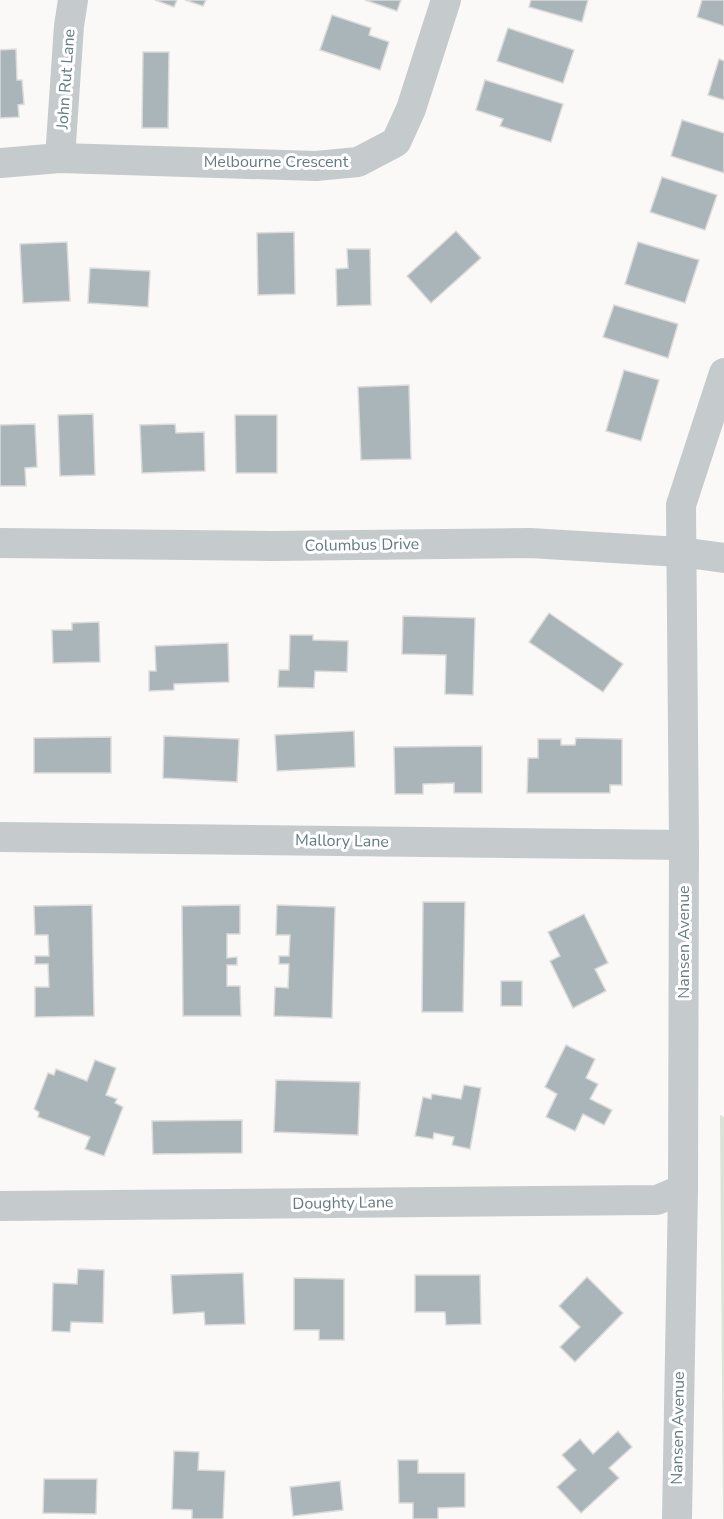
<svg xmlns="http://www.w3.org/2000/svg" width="724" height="1519" font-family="'Nunito Sans',sans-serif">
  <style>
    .green { fill: #dce2d8 }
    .building { fill: #a9b5b9; stroke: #dbdbd9; stroke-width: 1.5 }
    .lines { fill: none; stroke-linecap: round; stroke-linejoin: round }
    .minor { stroke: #c5cacd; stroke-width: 30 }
    .labels { text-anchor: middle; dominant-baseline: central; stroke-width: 6; stroke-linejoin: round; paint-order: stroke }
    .street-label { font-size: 16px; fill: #647a83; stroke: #fff }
  </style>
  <rect width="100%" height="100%" fill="#faf9f7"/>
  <polygon class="green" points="720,1115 724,1117 724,1519 723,1519"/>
  <g class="building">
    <polygon points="155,0 177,0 174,7"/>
    <polygon points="185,0 206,0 203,6"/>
    <polygon points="365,0 401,0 397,11"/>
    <polygon points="531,0 588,0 582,22 529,7"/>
    <polygon points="702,0 724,0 724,26 697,17"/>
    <polygon points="332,15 371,28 369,35 389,42 380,70 320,50"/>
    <polygon points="508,28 574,50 563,83 497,61"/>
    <polygon points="16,49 17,80 22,80 24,104 18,105 19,117 0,118 0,50"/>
    <polygon points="143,52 169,52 168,128 142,128"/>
    <polygon points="719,59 724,61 724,100 708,95"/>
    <polygon points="485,80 563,104 551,142 500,126 503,119 476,110"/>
    <polygon points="682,120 724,133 724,173 671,156"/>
    <polygon points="662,177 717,195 705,230 650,212"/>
    <polygon points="456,231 481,258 431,303 407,276"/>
    <polygon points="294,232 295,294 258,295 257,233"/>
    <polygon points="67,242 70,301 23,303 20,244"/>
    <polygon points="638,242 699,260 685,303 625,284"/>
    <polygon points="347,249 370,249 371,305 337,306 336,269 348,268"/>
    <polygon points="90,268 150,271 148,307 88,303"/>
    <polygon points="614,305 678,324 668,358 603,337"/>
    <polygon points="624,370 659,380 641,441 606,431"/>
    <polygon points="409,385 411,459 361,460 358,387"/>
    <polygon points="93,414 95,475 60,476 58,415"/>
    <polygon points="235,415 277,415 277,473 236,473"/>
    <polygon points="35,424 37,467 25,468 26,486 0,486 0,425"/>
    <polygon points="175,424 176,433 204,432 205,471 142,473 140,425"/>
    <polygon points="549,613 623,664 603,692 529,642"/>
    <polygon points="403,616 475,618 473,695 445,694 446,655 402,654"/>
    <polygon points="99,622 100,662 53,663 52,630 72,630 72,623"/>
    <polygon points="290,635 313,635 313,640 348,641 347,672 315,671 314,688 278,687 279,670 289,670"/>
    <polygon points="228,643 229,682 174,684 174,690 149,691 149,671 156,671 155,646"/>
    <polygon points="354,731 355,767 277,771 275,735"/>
    <polygon points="164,736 239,739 237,782 163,778"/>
    <polygon points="111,737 111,773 34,773 34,738"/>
    <polygon points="576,738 622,739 622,785 610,785 610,793 527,793 528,758 538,758 538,739 561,739 561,745 575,745"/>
    <polygon points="482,746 482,793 454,793 454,783 423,784 423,794 395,794 394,747"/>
    <polygon points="423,902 465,902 463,1012 422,1012"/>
    <polygon points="92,905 94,1016 35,1017 35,987 49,987 48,964 35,964 35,956 49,956 48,935 35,935 34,906"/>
    <polygon points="240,905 240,934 227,934 227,958 237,957 237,965 227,965 227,986 240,986 241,1016 183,1016 182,906"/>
    <polygon points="277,905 335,907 332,1018 274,1016 275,987 288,988 289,964 279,964 279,956 289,956 290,935 276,935"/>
    <polygon points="584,914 608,963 595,969 606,991 573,1008 550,961 560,956 548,932"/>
    <rect x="501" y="981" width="21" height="25"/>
    <polygon points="566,1045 595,1059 586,1078 598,1084 590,1099 612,1110 604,1125 583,1114 575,1131 546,1117 557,1094 545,1087"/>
    <polygon points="95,1060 116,1068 106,1095 117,1099 115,1103 123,1107 104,1156 85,1149 90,1137 38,1117 39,1112 34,1109 48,1073 54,1075 56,1069 87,1081"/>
    <polygon points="276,1080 360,1082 358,1135 274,1132"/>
    <polygon points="464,1085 481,1088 470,1149 452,1145 454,1137 434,1133 433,1139 415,1136 423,1097 431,1099 432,1094 461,1099"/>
    <polygon points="242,1120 242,1153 153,1154 152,1121"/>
    <polygon points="78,1269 104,1270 103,1323 71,1322 70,1332 52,1331 53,1283 77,1284"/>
    <polygon points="243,1273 245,1324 205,1325 204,1312 173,1314 171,1275"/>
    <polygon points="415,1275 480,1275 481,1324 446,1325 445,1312 415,1312"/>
    <polygon points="587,1277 623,1313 575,1362 560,1347 580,1327 559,1306"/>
    <polygon points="294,1278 344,1279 344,1340 319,1340 319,1330 294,1330"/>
    <polygon points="618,1431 632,1447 609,1468 619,1478 581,1513 557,1487 576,1470 562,1455 580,1439 593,1454"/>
    <polygon points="174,1451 199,1452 198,1470 225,1471 223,1519 192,1519 192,1510 172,1509"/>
    <polygon points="398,1460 418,1460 418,1473 465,1473 465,1507 438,1508 438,1519 413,1519 413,1503 399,1503"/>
    <polygon points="44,1479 97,1479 96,1514 43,1513"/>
    <polygon points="340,1481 343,1510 293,1516 290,1487"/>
  </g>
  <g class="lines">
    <g class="minor">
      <polyline points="60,158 69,26 73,0"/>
      <polyline points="0,163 60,158 316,166 358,162 396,142 411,109 446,0"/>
      <polyline points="0,543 272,546 530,543 680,552 724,558"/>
      <polyline points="0,837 684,845"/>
      <polyline points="0,1206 657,1200 683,1189"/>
      <polyline points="677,1519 683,1189 684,845 681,505 724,373"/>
    </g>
  </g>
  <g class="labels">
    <g class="street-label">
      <text transform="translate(66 79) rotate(-86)">John Rut Lane</text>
      <text x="276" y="162">Melbourne Crescent</text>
      <text transform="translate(362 545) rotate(-1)">Columbus Drive</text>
      <text transform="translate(342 841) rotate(1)">Mallory Lane</text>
      <text transform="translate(684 942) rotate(-90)">Nansen Avenue</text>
      <text transform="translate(343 1203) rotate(-1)">Doughty Lane</text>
      <text transform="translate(678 1428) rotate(-89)">Nansen Avenue</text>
    </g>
  </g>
</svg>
